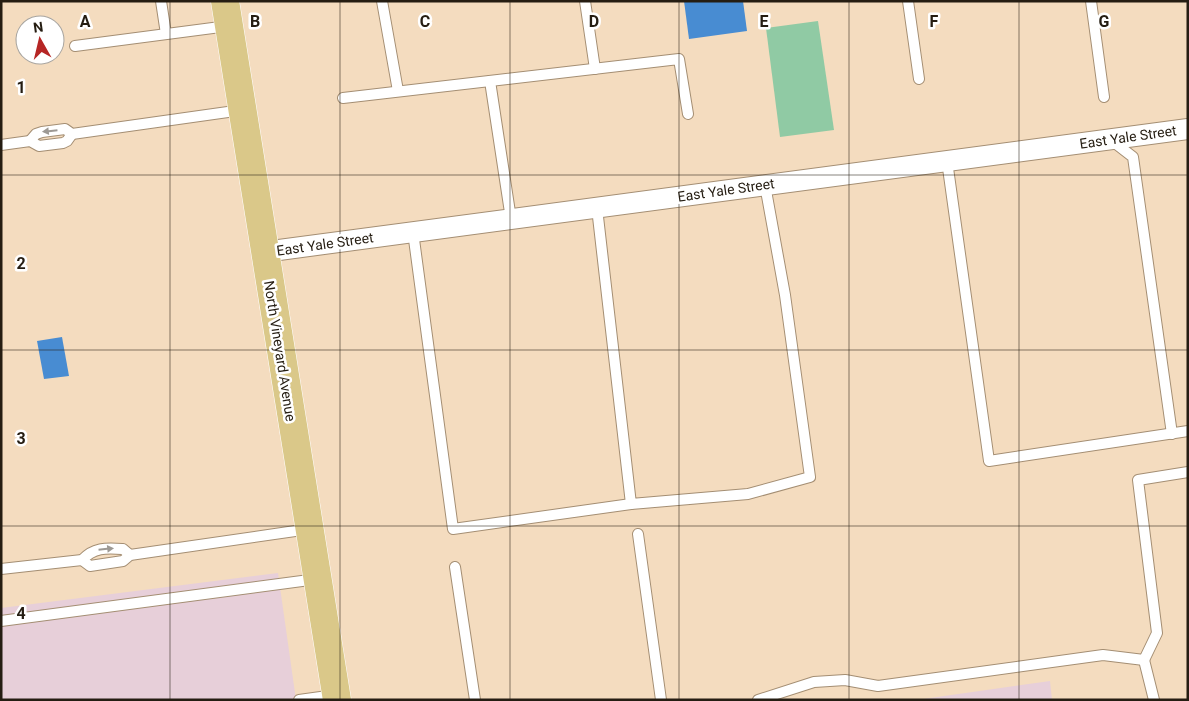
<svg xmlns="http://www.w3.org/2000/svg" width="1189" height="701" font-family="Roboto,sans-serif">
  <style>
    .commercial { fill: #e7cfd9 }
    .green { fill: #90caa4 }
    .water { fill: #488cd2 }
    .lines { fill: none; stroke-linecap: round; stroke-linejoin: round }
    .lane-casing { stroke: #a48e73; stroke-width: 12 }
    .street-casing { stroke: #a48e73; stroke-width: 22 }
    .primary-casing { stroke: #fff; stroke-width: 29 }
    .lane { stroke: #fff; stroke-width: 10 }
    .street { stroke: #fff; stroke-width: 20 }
    .primary { stroke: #dac889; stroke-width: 28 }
    .oneway { fill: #9d9994 }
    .grid { fill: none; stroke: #251d12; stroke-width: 1; stroke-opacity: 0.55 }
    .labels { text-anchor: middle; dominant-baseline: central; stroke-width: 5; stroke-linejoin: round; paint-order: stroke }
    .street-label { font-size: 14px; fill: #251d12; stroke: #fff }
    .grid-label { font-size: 16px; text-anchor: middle; font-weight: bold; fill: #251d12; stroke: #fff; stroke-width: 5; stroke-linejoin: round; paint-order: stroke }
  </style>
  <rect width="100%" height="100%" fill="#f4dcbf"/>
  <g class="commercial">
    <polygon points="278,573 296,700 1,700 1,608"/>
    <polygon points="1050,681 1052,700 916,700"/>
  </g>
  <polygon class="green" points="818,21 834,130 780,137 766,28"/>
  <g class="water">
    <polygon points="684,1 743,1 747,31 689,39"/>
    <polygon points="62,337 69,376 44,379 37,341"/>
  </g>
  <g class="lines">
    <defs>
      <g id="lane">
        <polyline points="161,1 166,34"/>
        <polyline points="382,1 398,91"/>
        <polyline points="585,1 595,69"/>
        <polyline points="908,1 919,79"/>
        <polyline points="1091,1 1104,97"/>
        <polyline points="75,46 228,26"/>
        <polyline points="490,81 511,219"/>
        <polyline points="343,98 679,59 688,114"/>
        <polyline points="1111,140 1133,157 1172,434"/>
        <polyline points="30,141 36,134 42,132 65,129 72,134 242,110"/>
        <polyline points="1,145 30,141 39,146 63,143 67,141 72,134"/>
        <polyline points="947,161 989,461 1188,431"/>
        <polyline points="597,208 631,504 748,494 810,477 785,295 765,185"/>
        <polyline points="413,232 453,529 631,504"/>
        <polyline points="638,534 661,700"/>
        <polyline points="82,560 90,566 123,561 130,555 309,529"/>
        <polyline points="455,567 475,700"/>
        <path d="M 1,569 L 82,560 C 94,547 106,548 123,549 L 130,555"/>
        <polyline points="1,621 317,579"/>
        <polyline points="1144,660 1157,633 1138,480 1188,472"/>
        <polyline points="1144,660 1154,700"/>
        <polyline points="299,700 335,695"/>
        <polyline points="758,700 814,682 845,680 878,686 1103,655 1144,660"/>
      </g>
      <polyline id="street" points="264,252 1188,129"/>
      <polyline id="primary" points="225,1 337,700"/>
    </defs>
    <use href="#lane" class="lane-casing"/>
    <use href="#street" class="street-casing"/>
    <use href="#primary" class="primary-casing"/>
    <use href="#lane" class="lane"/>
    <use href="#street" class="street"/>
    <use href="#primary" class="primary"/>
  </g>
  <defs><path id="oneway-solid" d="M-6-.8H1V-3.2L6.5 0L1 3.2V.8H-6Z" transform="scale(1.25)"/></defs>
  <g class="oneway">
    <use href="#oneway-solid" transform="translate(50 131) rotate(174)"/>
    <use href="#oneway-solid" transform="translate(106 549) rotate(-6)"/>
  </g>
  <path class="grid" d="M 170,1 L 170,700M 340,1 L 340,700M 510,1 L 510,700M 679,1 L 679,700M 849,1 L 849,700M 1019,1 L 1019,700M 1,175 L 1188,175M 1,350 L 1188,350M 1,526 L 1188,526"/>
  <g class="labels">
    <g class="street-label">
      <text transform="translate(1128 137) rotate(-8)">East Yale Street</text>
      <text transform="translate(726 190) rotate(-8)">East Yale Street</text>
      <text transform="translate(325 244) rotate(-8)">East Yale Street</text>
      <text transform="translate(280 351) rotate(81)">North Vineyard Avenue</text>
    </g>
  </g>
  <g class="grid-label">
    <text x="85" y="27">A</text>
    <text x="255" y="27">B</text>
    <text x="425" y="27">C</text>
    <text x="594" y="27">D</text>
    <text x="764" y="27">E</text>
    <text x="934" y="27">F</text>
    <text x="1104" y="27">G</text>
    <text x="21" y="93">1</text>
    <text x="21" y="269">2</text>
    <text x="21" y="444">3</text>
    <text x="21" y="619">4</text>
  </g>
  <rect width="1189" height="701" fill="none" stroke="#251d12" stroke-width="5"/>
  <g transform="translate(40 40) rotate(352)"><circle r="24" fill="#ffffff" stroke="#a8a5a0"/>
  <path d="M0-4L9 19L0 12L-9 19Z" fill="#b62625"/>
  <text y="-8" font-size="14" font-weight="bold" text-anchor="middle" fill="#251d12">N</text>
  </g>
</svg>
